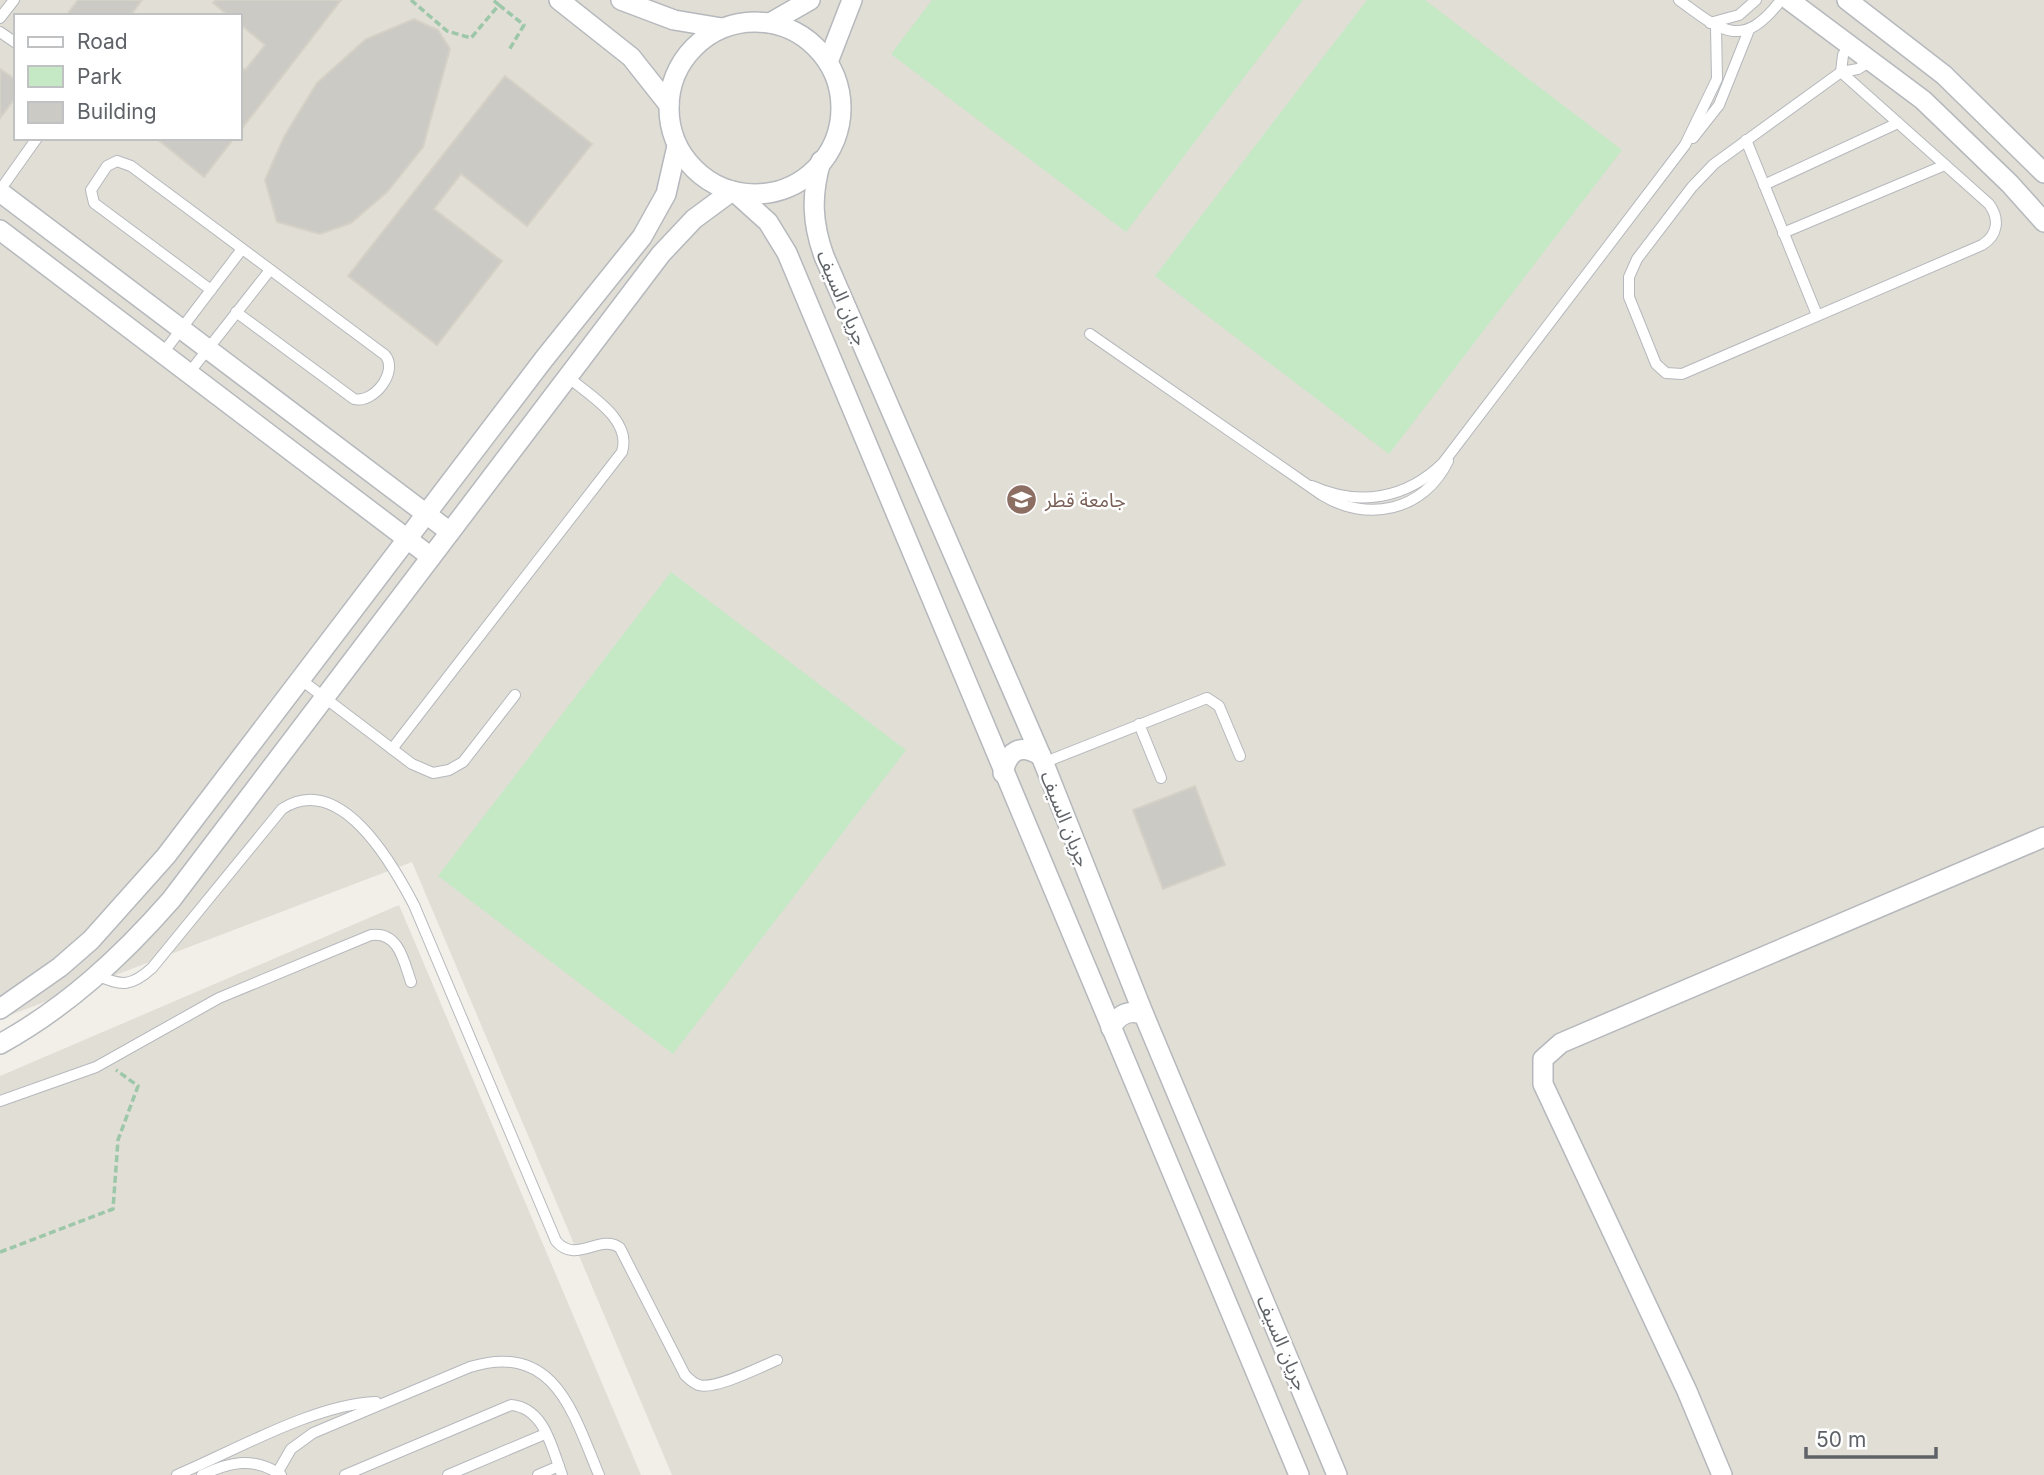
<svg xmlns="http://www.w3.org/2000/svg" width="2044" height="1475" font-family="Inter,'Noto Sans Arabic',sans-serif">
  <style>
    .education { fill: #e1ded6; fill-rule: evenodd }
    .green { fill: #c5e8c5 }
    .building { fill: #cccac5; stroke: #d6d1c6; stroke-width: 2 }
    .lines { fill: none; stroke-linecap: round; stroke-linejoin: round }
    .service-casing { stroke: #b5b8bc; stroke-width: 12 }
    .minor-casing { stroke: #b5b8bc; stroke-width: 22 }
    .path { stroke: #9cc7a9; stroke-width: 3.5; stroke-dasharray: 7 3.5; stroke-linecap: butt }
    .service { stroke: #fff; stroke-width: 10 }
    .minor { stroke: #fff; stroke-width: 19 }
    .labels { text-anchor: middle; dominant-baseline: central; stroke-width: 5; stroke-linejoin: round; paint-order: stroke }
    .street-label { font-size: 19px; fill: #5f6368; stroke: #fff }
    .education-label { font-size: 19px; fill: #785e54; stroke: #fff; text-anchor: start }
  </style>
  <rect width="100%" height="100%" fill="#f1efe8"/>
  <g class="education">
    <path d="M 0,0 L 2044,0 L 2044,1475 L 672,1475 L 412,862 L 0,1019 ZM 16,16 L 240,16 L 240,138 L 16,138 Z"/>
    <polygon points="399,905 641,1475 0,1475 0,1076"/>
  </g>
  <g class="green">
    <polygon points="932,0 1303,0 1126,232 891,54"/>
    <polygon points="1367,0 1425,0 1622,150 1389,454 1155,276"/>
    <polygon points="671,572 906,750 673,1054 438,876"/>
  </g>
  <g class="building">
    <polygon points="78,0 142,0 130,16 66,16"/>
    <polygon points="216,0 341,0 240,131 240,66 245,70 265,45 240,24 240,16 229,16 213,3"/>
    <polygon points="414,19 438,30 450,49 423,147 387,192 351,223 320,234 277,222 265,180 284,137 317,83 366,39"/>
    <polygon points="0,69 16,80 16,97 0,118"/>
    <polygon points="505,76 592,144 527,226 461,174 434,209 502,261 437,345 348,276"/>
    <polygon points="156,138 234,138 204,177"/>
    <polygon points="1195,786 1225,865 1163,889 1133,810"/>
  </g>
  <g class="lines">
    <defs>
      <g id="service">
        <path d="M 1679,0 C 1722,32 1743,50 1781,0"/>
        <polyline points="0,18 14,0"/>
        <polyline points="1710,23 1739,15 1756,0"/>
        <polyline points="0,32 16,43"/>
        <polyline points="1850,44 1843,55 1841,72 1858,69 1872,60"/>
        <path d="M 1841,72 L 1989,204 C 2000,219 1998,235 1982,245 L 1682,374 L 1666,373 L 1656,364 L 1629,297 L 1629,277 L 1637,259 L 1692,187 L 1714,164 Z"/>
        <polyline points="1693,138 1719,105 1749,30"/>
        <polyline points="1746,140 1817,315"/>
        <polyline points="1764,185 1898,123"/>
        <polyline points="0,190 37,138"/>
        <polyline points="1783,233 1945,165"/>
        <path d="M 211,290 L 94,203 L 91,190 L 107,166 L 117,161 L 131,166 L 385,355 C 399,371 374,404 354,399 L 236,312"/>
        <path d="M 1090,334 L 1322,495 C 1367,523 1424,511 1448,461"/>
        <polyline points="163,353 242,249"/>
        <polyline points="189,373 270,270"/>
        <path d="M 1312,486 C 1359,507 1406,499 1443,463 L 1685,145 L 1717,79 L 1716,27"/>
        <polyline points="300,679 412,764 433,773 449,770 463,762 515,695"/>
        <polyline points="1139,724 1161,778"/>
        <path d="M 392,749 L 622,452 C 632,419 590,396 568,377"/>
        <polyline points="1043,763 1207,698 1219,706 1240,756"/>
        <path d="M 97,975 C 122,987 132,986 152,968 L 282,809 C 340,771 392,863 414,905 L 556,1241 C 576,1265 600,1233 620,1248 L 685,1375 C 689,1379 694,1384 699,1385 C 715,1390 760,1367 777,1360"/>
        <path d="M 0,1101 L 96,1067 L 219,998 L 371,935 C 399,931 404,962 411,982"/>
        <path d="M 177,1475 C 234,1451 315,1404 376,1402"/>
        <path d="M 202,1475 C 230,1462 253,1456 281,1475"/>
        <path d="M 276,1475 L 291,1449 L 313,1433 L 470,1367 C 555,1341 573,1413 599,1475"/>
        <path d="M 345,1475 L 511,1405 C 545,1408 552,1449 562,1475"/>
        <polyline points="448,1475 545,1434"/>
        <polyline points="538,1475 559,1466"/>
      </g>
      <g id="minor">
        <polyline points="559,0 631,57 669,105"/>
        <polyline points="621,0 674,20 722,28"/>
        <polyline points="1789,0 1923,100 2010,184 2044,222"/>
        <polyline points="1847,0 1944,75 2044,173"/>
        <circle cx="755" cy="108" r="86"/>
        <polyline points="770,23 810,0"/>
        <polyline points="828,62 852,0"/>
        <path d="M 821,161 C 811,195 812,223 824,256 L 1041,756 L 1144,1015 L 1337,1475"/>
        <polyline points="0,192 450,532"/>
        <polyline points="737,194 768,222 787,253 1299,1475"/>
        <polyline points="0,230 431,557"/>
        <path d="M 1003,773 C 1008,750 1021,743 1041,756"/>
        <polyline points="0,1009 60,967 91,940 166,856 544,359 642,237 666,194 677,146"/>
        <path d="M 1111,1028 C 1118,1015 1129,1008 1144,1015"/>
        <path d="M 0,1044 C 67,1007 121,957 171,900 L 661,254 L 694,219 L 732,191"/>
        <polyline points="1722,1475 1687,1391 1543,1084 1543,1059 1561,1043 2044,837"/>
      </g>
    </defs>
    <use href="#service" class="service-casing"/>
    <use href="#minor" class="minor-casing"/>
    <g class="path">
      <polyline points="411,0 447,31 471,38 499,5 493,0"/>
      <polyline points="499,5 524,25 509,50"/>
      <polyline points="0,1252 113,1209 118,1140 138,1086 116,1070"/>
    </g>
    <use href="#service" class="service"/>
    <use href="#minor" class="minor"/>
  </g>
  <defs>
    <symbol id="university-disc" viewBox="-11 -11 22 22"><circle r="9.5" fill="#8d6e63" stroke="#fff"/><path d="M0-5L7-2L0 1L-7-2ZM-4 1L0 2.5L4 1V4Q0 6-4 4Z" fill="#fff"/></symbol>
  </defs>
  <g fill-rule="evenodd">
    <use href="#university-disc" x="1004" y="482" width="35" height="35"/>
  </g>
  <g class="labels">
    <g class="street-label">
      <text transform="translate(842 298) rotate(67)">جريان السيف</text>
      <text transform="translate(1065 819) rotate(68)">جريان السيف</text>
      <text transform="translate(1282 1343) rotate(67)">جريان السيف</text>
    </g>
    <g class="education-label">
      <text x="1045" y="500">جامعة قطر</text>
    </g>
  </g>
  <rect x="14" y="14" width="228" height="126" fill="#ffffff" stroke="#bfc1c3" stroke-width="2"/>
  <rect x="28" y="37" width="35" height="10" fill="#ffffff" stroke="#bfc1c3" stroke-width="2"/>
  <text x="77" y="49" font-size="21" fill="#5f6368">Road</text>
  <rect x="28" y="66" width="35" height="21" fill="#c5e8c5" stroke="#bfc1c3" stroke-width="2"/>
  <text x="77" y="84" font-size="21" fill="#5f6368">Park</text>
  <rect x="28" y="102" width="35" height="21" fill="#cccac5" stroke="#bfc1c3" stroke-width="2"/>
  <text x="77" y="119" font-size="21" fill="#5f6368">Building</text>
  <path d="M1806 1447v10h130v-10" fill="none" stroke="#5f6368" stroke-width="3.5"/>
  <text x="1816" y="1447" font-size="21" fill="#5f6368" stroke="#ffffff" stroke-width="5" paint-order="stroke">50 m</text>
</svg>
